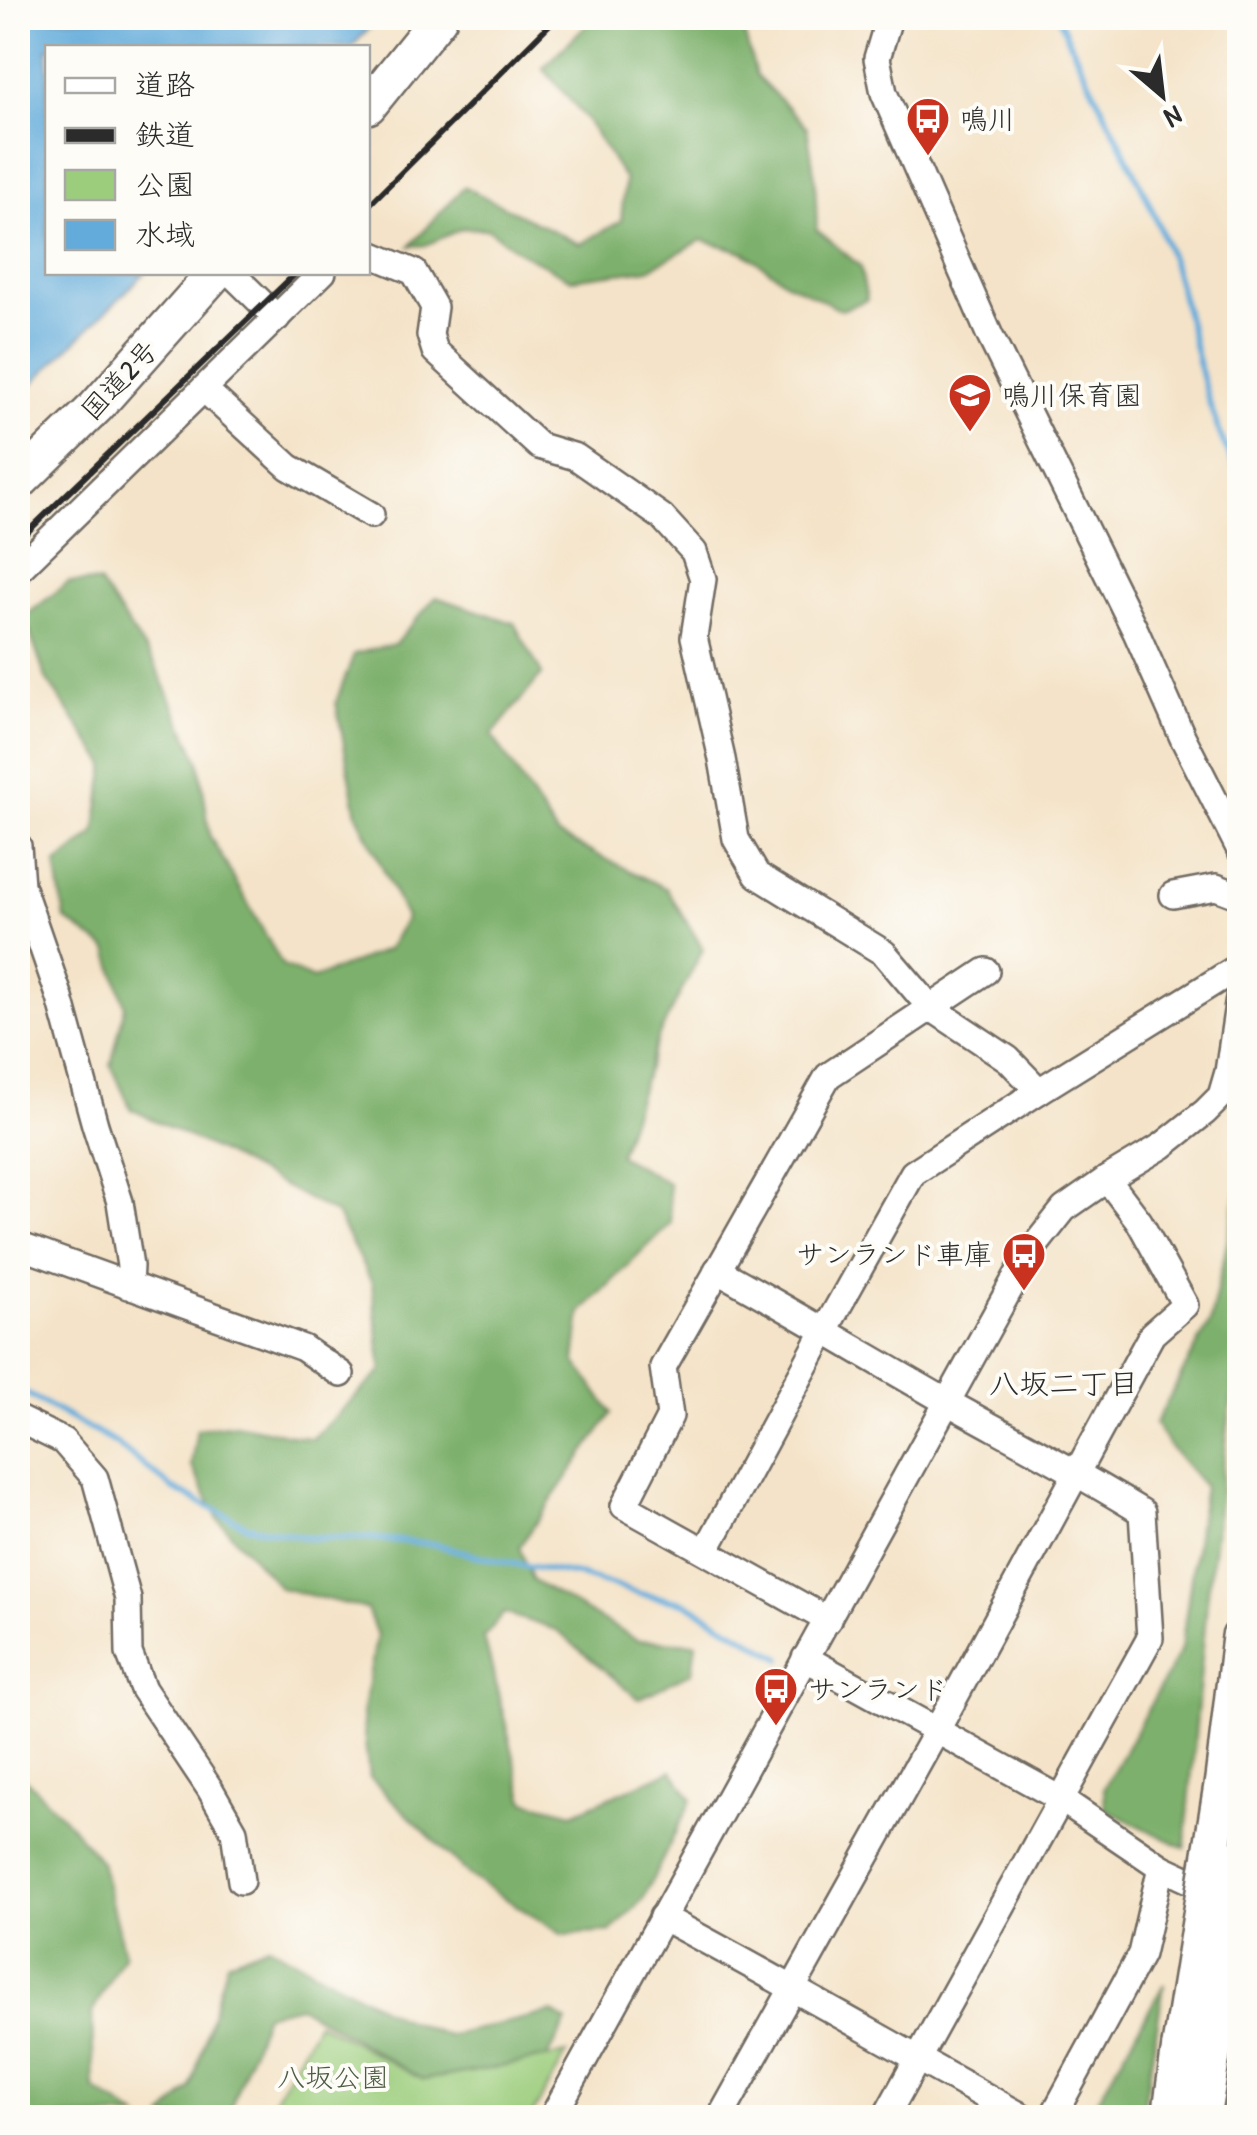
<svg xmlns="http://www.w3.org/2000/svg" width="1257" height="2135" font-family="'Patrick Hand','Klee One',sans-serif">
  <style>
    .green { fill: #9ccd7d; stroke: #647c54; stroke-width: 2.5 }
    .forest { fill: #7db06c; stroke: #546e4c; stroke-width: 2.5 }
    .water { fill: #62abda; stroke: #466b82; stroke-width: 2.5 }
    .lines { fill: none; stroke-linecap: round; stroke-linejoin: round }
    .stream { stroke: #62abda; stroke-width: 6 }
    .minor-casing { stroke: #716b62; stroke-width: 30 }
    .highway-casing { stroke: #716b62; stroke-width: 40 }
    .minor { stroke: #fff; stroke-width: 25 }
    .highway { stroke: #fff; stroke-width: 35 }
    .rail { stroke: #2b2b2b; stroke-width: 6 }
    .highway-bridge-casing { stroke: #716b62; stroke-width: 40; stroke-linecap: butt }
    .highway-bridge { stroke: #fff; stroke-width: 35 }
    .labels { text-anchor: middle; dominant-baseline: central; stroke-width: 8; stroke-linejoin: round; paint-order: stroke }
    .poi-label { font-size: 28px; fill: #2b2b2b; stroke: #fdfcf7; text-anchor: start }
    .street-label { font-size: 28px; fill: #2b2b2b; stroke: #fdfcf7 }
    .park-label { font-size: 28px; fill: #4d5c44; stroke: #fdfcf7 }
    .neighbourhood-label { font-size: 30px; fill: #2b2b2b; stroke: #fdfcf7 }
  </style>
  <rect width="100%" height="100%" fill="#fdfcf7"/>
  <filter id="ink" filterUnits="userSpaceOnUse"><feTurbulence type="fractalNoise" baseFrequency=".01" numOctaves="2"/><feDisplacementMap in="SourceGraphic" scale="20" xChannelSelector="R" yChannelSelector="G"/><feConvolveMatrix kernelMatrix="1 2 1 2 8 2 1 2 1" color-interpolation-filters="sRGB"/></filter>
  <filter id="wash" filterUnits="userSpaceOnUse"><feTurbulence type="fractalNoise" baseFrequency=".0048" numOctaves="4" result="noise"/><feDisplacementMap in="SourceGraphic" scale="40" xChannelSelector="R" yChannelSelector="G"/><feGaussianBlur stdDeviation="2.25" result="paint"/><feColorMatrix in="noise" values="0 0 0 0 0 0 0 0 0 0 0 0 0 0 0 0 0 1.4 0 .05"/><feComposite in="paint" operator="in"/></filter>
  <g filter="url(#wash)">
    <rect width="100%" height="100%" fill="#f4e3c8"/>
    <polygon class="green" points="317,2022 423,2080 567,2054 531,2117 264,2118"/>
    <g class="forest">
      <polygon points="593,18 740,18 756,75 807,127 815,178 817,230 860,266 867,300 842,310 786,282 744,252 702,240 649,269 571,279 520,252 488,229 463,228 426,245 410,246 464,187 580,244 621,221 625,180 586,119 543,68"/>
      <polygon points="69,582 99,583 155,664 199,761 210,836 283,966 313,979 388,949 406,918 357,814 336,702 354,654 395,644 436,597 514,623 542,674 492,735 557,835 667,889 703,949 658,1037 619,1155 668,1183 671,1223 581,1312 575,1361 612,1413 519,1547 533,1581 637,1640 696,1643 692,1672 639,1699 556,1630 504,1613 484,1637 525,1801 573,1813 672,1770 692,1799 643,1899 611,1932 563,1935 470,1876 369,1777 362,1714 377,1635 367,1609 280,1588 218,1519 191,1465 197,1429 235,1424 312,1439 382,1371 372,1283 336,1214 216,1150 131,1109 111,1065 125,1006 108,950 65,919 56,865 95,833 106,765 46,679 24,617"/>
      <polygon points="1239,1187 1239,1336 1207,1602 1185,1848 1105,1809 1104,1788 1181,1649 1204,1486 1170,1447 1155,1424 1210,1322"/>
      <polygon points="18,1771 65,1819 101,1862 124,1953 92,2013 94,2089 138,2117 18,2117"/>
      <polygon points="268,1945 399,2017 447,2036 552,2012 567,2022 548,2057 500,2067 423,2080 299,2006 265,2014 227,2117 163,2117 191,2088 227,1962"/>
      <polygon points="1164,1984 1142,2117 1088,2117"/>
    </g>
    <polygon class="water" points="18,18 378,18 352,47 48,48 48,272 145,273 18,398"/>
    <g class="lines">
      <g class="stream">
        <path d="M 1059,18 C 1094,99 1143,175 1171,259 C 1195,332 1201,408 1240,476"/>
        <polyline points="18,1389 117,1444 172,1488 247,1526 310,1538 367,1538 434,1544 494,1560 583,1576 640,1594 684,1602 781,1658"/>
      </g>
    </g>
  </g>
  <g filter="url(#ink)">
    <g class="lines">
      <defs>
        <g id="minor">
          <polyline points="889,18 877,58 884,93 990,336 1136,632 1183,738 1240,850"/>
          <polyline points="368,253 414,272 434,307 430,335 435,351 539,446 576,457 662,517 694,552 703,579 694,637 722,759 736,839 757,875 884,953 930,1007 1008,1059 1039,1091"/>
          <polyline points="230,272 277,318"/>
          <polyline points="204,389 289,467 371,515"/>
          <polyline points="18,570 323,272"/>
          <polyline points="18,846 21,885 60,998 95,1125 120,1202 130,1266 129,1286"/>
          <polyline points="1173,895 1216,887 1240,896"/>
          <polyline points="18,1245 303,1348 341,1374"/>
          <path d="M 717,1270 C 795,1313 872,1359 949,1403 C 1014,1439 1079,1473 1142,1512 L 1150,1638 L 885,2118"/>
          <polyline points="18,1419 63,1441 95,1478 128,1599 129,1653 143,1689 210,1789 234,1831 241,1881"/>
          <polyline points="706,1551 825,1330 913,1173 1039,1091 1240,966"/>
          <polyline points="828,1620 624,1506 670,1416 663,1367 828,1076 986,971"/>
          <polyline points="805,1658 1061,1799 1161,1867 1217,1893"/>
          <path d="M 662,1917 C 784,1982 904,2052 1025,2118"/>
          <polyline points="552,2118 1030,1252 1064,1209 1107,1179 1162,1146 1205,1112 1221,1096 1228,1072 1240,991"/>
          <polyline points="720,2118 937,1730 1152,1334 1185,1305 1139,1221 1107,1179"/>
          <polyline points="1052,2118 1141,1954 1161,1867"/>
        </g>
        <g id="highway">
          <polyline points="368,106 439,18"/>
          <polyline points="18,483 96,407 216,272"/>
          <polyline points="1223,1779 1240,1637"/>
          <polyline points="1170,2118 1180,2046"/>
          <polyline points="1202,2118 1212,2056"/>
        </g>
      </defs>
      <use href="#minor" class="minor-casing"/>
      <use href="#highway" class="highway-casing"/>
      <use href="#minor" class="minor"/>
      <use href="#highway" class="highway"/>
      <g class="rail">
        <polyline points="368,206 556,18"/>
        <polyline points="18,541 297,272"/>
      </g>
      <defs>
        <g id="highway-bridge">
          <polyline points="1180,2046 1223,1779"/>
          <polyline points="1212,2056 1240,1856"/>
        </g>
      </defs>
      <use href="#highway-bridge" class="highway-bridge-casing"/>
      <use href="#highway-bridge" class="highway-bridge"/>
    </g>
  </g>
  <defs>
    <symbol id="bus-pin" viewBox="-11 -11 22 30"><path d="M0 17L-7.5 6A9.5 9.5 0 1 1 7.5 6Z" fill="#c8321e" stroke="#fdfcf7"/><path d="M-5-6H5V4H4V6H2V4H-2V6H-4V4H-5ZM-3.5-4V0h7V-4ZM-3.5 1.2v1.5H-2V1.2ZM2 1.2v1.5H3.5V1.2Z" fill="#fff"/></symbol>
    <symbol id="school-pin" viewBox="-11 -11 22 30"><path d="M0 17L-7.5 6A9.5 9.5 0 1 1 7.5 6Z" fill="#c8321e" stroke="#fdfcf7"/><path d="M0-5L7-2L0 1L-7-2ZM-4 1L0 2.5L4 1V4Q0 6-4 4Z" fill="#fff"/></symbol>
  </defs>
  <g fill-rule="evenodd">
    <use href="#bus-pin" x="903" y="94" width="50" height="68"/>
    <use href="#school-pin" x="945" y="370" width="50" height="68"/>
    <use href="#bus-pin" x="999" y="1229" width="50" height="68"/>
    <use href="#bus-pin" x="751" y="1664" width="50" height="68"/>
  </g>
  <g class="labels">
    <g class="poi-label">
      <text x="960" y="119">鳴川</text>
      <text x="1002" y="395">鳴川保育園</text>
      <text x="992" y="1254" text-anchor="end">サンランド車庫</text>
      <text x="808" y="1689">サンランド</text>
    </g>
    <g class="street-label">
      <text transform="translate(119 380) rotate(-47)">国道2号</text>
    </g>
    <g class="park-label">
      <text x="333" y="2077">八坂公園</text>
    </g>
    <g class="neighbourhood-label">
      <text x="1064" y="1383">八坂二丁目</text>
    </g>
  </g>
  <rect width="1257" height="2135" fill="none" stroke="#fdfcf7" stroke-width="60"/>
  <rect x="45" y="45" width="325" height="230" fill="#fdfcf7" stroke="#a9a8a5" stroke-width="2.5"/>
  <rect x="65" y="78" width="50" height="15" fill="#ffffff" stroke="#a9a8a5" stroke-width="2.5"/>
  <text x="135" y="95" font-size="30" fill="#2b2b2b">道路</text>
  <rect x="65" y="128" width="50" height="15" fill="#2b2b2b" stroke="#a9a8a5" stroke-width="2.5"/>
  <text x="135" y="145" font-size="30" fill="#2b2b2b">鉄道</text>
  <rect x="65" y="170" width="50" height="30" fill="#9ccd7d" stroke="#a9a8a5" stroke-width="2.5"/>
  <text x="135" y="195" font-size="30" fill="#2b2b2b">公園</text>
  <rect x="65" y="220" width="50" height="30" fill="#62abda" stroke="#a9a8a5" stroke-width="2.5"/>
  <text x="135" y="245" font-size="30" fill="#2b2b2b">水域</text>
  <g transform="translate(1162 95) rotate(152)" stroke="#fdfcf7" stroke-width="8" paint-order="stroke">
  <path d="M0-8L18 38L0 25L-18 38Z" fill="#2b2b2b"/>
  <text y="-15" font-size="28" font-weight="bold" text-anchor="middle" fill="#2b2b2b">N</text>
  </g>
</svg>
